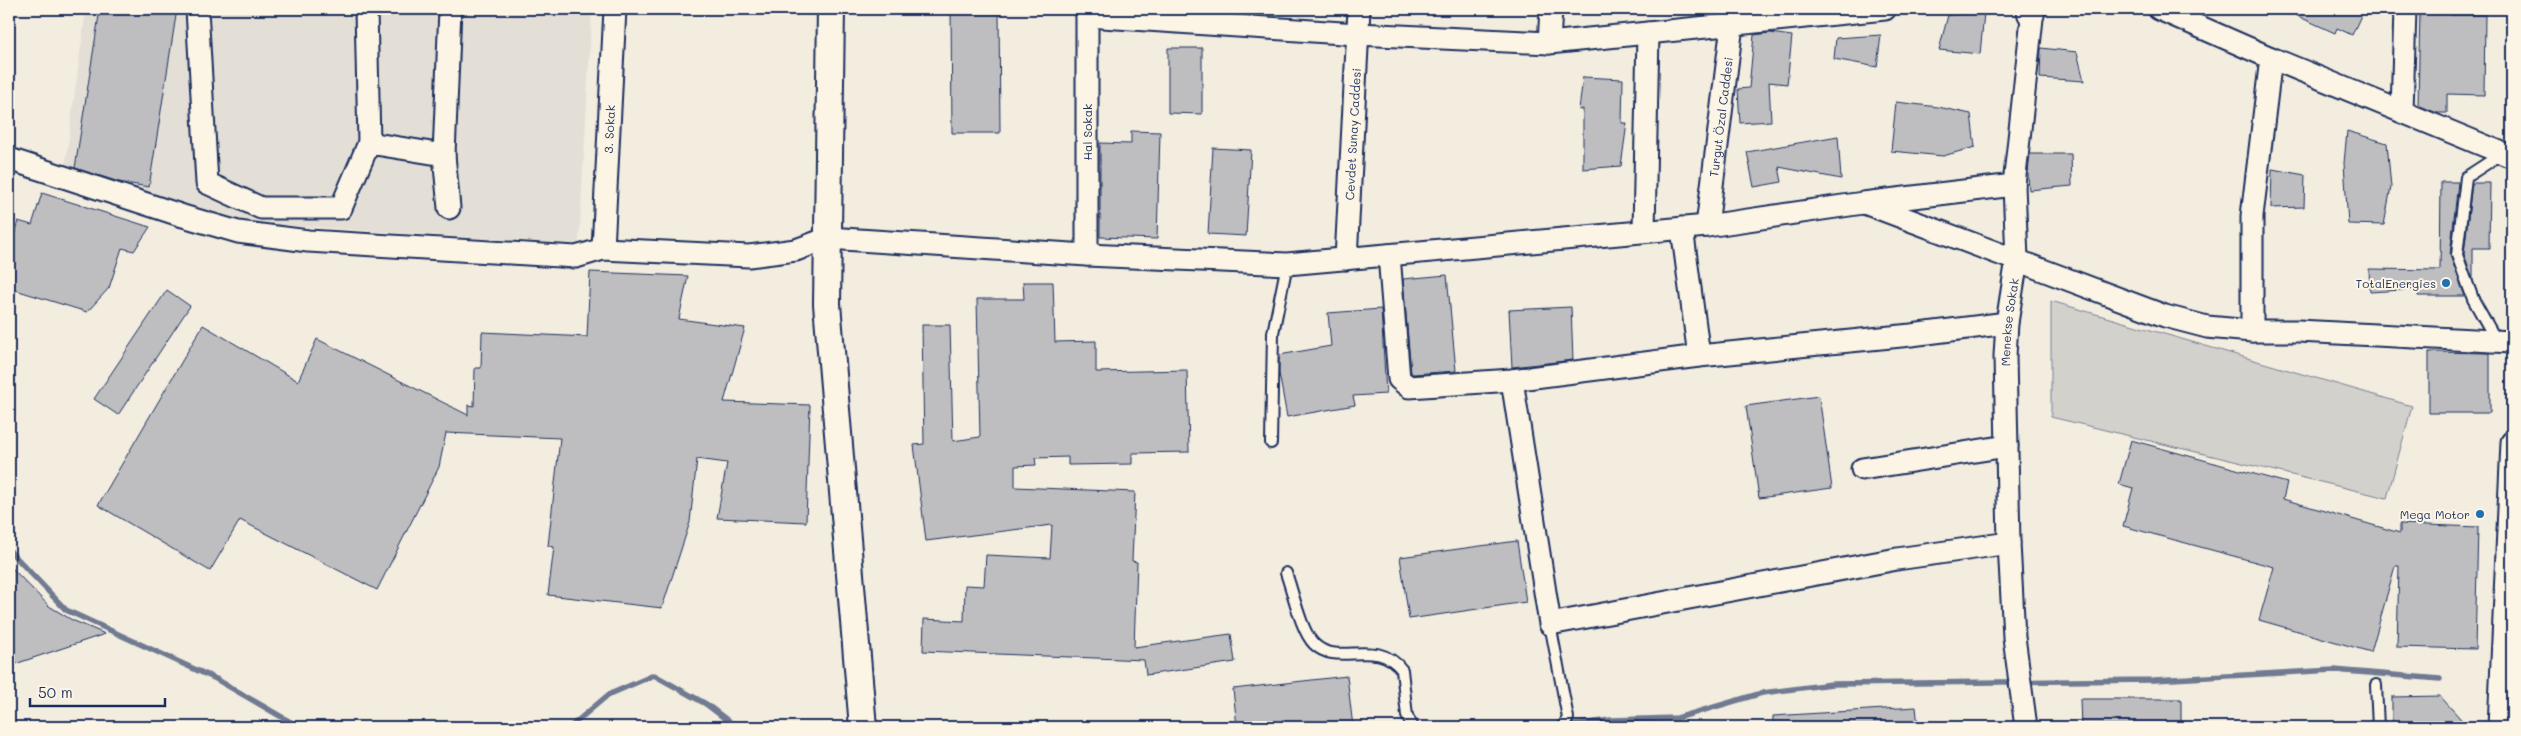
<svg xmlns="http://www.w3.org/2000/svg" width="2521" height="736" font-family="Mali,sans-serif">
  <style>
    .built { fill: #e3dfd6 }
    .green { fill: #d3d1cc; stroke: #778095 }
    .lines { fill: none; stroke-linecap: round; stroke-linejoin: round }
    .stream { stroke: #707a91; stroke-width: 5.5 }
    .building { fill: #bebec0; stroke: #1b2f5e }
    .service-casing { stroke: #1b2f5e; stroke-width: 14 }
    .minor-casing { stroke: #1b2f5e; stroke-width: 25 }
    .tertiary-casing { stroke: #1b2f5e; stroke-width: 30 }
    .service { stroke: #fcf5e5; stroke-width: 10 }
    .minor { stroke: #fcf5e5; stroke-width: 21 }
    .tertiary { stroke: #fcf5e5; stroke-width: 26 }
    .poi-dot { fill: #1f6fb2; stroke: #fcf5e5; stroke-width: 2 }
    .labels { text-anchor: middle; dominant-baseline: central; stroke-width: 4; stroke-linejoin: round; paint-order: stroke }
    .street-label { font-size: 12px; fill: #1b2f5e; stroke: #fcf5e5 }
    .poi-label { font-size: 12px; fill: #1b2f5e; stroke: #fcf5e5; text-anchor: end }
  </style>
  <rect width="100%" height="100%" fill="#f3ede0"/>
  <filter id="ink" filterUnits="userSpaceOnUse"><feTurbulence type="fractalNoise" baseFrequency=".02" numOctaves="2"/><feDisplacementMap in="SourceGraphic" scale="10" xChannelSelector="R" yChannelSelector="G"/><feConvolveMatrix kernelMatrix="1 2 1 2 8 2 1 2 1" color-interpolation-filters="sRGB"/></filter>
  <g filter="url(#ink)">
    <polygon class="built" points="86,9 592,9 579,245 237,222 65,167"/>
    <polygon class="green" points="2051,301 2412,406 2387,498 2051,417"/>
    <g class="lines">
      <g class="stream">
        <polyline points="9,550 66,610 216,679 299,727"/>
        <polyline points="570,727 608,695 654,675 706,704 736,727"/>
        <polyline points="1556,727 1611,720 1677,718 1762,693 1832,684 2154,680 2334,670 2440,679"/>
      </g>
    </g>
    <g class="building">
      <polygon points="100,9 177,9 149,187 119,182 75,168"/>
      <polygon points="951,9 999,9 1000,133 952,133"/>
      <polygon points="2282,9 2364,9 2352,35 2337,28 2335,33"/>
      <polygon points="2420,9 2450,9 2450,15 2485,15 2484,95 2447,94 2447,113 2437,113 2418,105"/>
      <polygon points="1984,13 1980,54 1939,50 1948,15"/>
      <polygon points="1770,33 1792,36 1787,84 1769,82 1771,121 1740,123 1738,89 1749,88 1754,35"/>
      <polygon points="1881,35 1877,67 1834,59 1836,38"/>
      <polygon points="1168,48 1202,48 1202,114 1168,113"/>
      <polygon points="2041,48 2077,52 2084,81 2040,78"/>
      <polygon points="1583,77 1623,79 1622,123 1627,123 1621,166 1583,169 1583,109 1579,110"/>
      <polygon points="1896,102 1938,107 1971,114 1975,147 1943,156 1891,151"/>
      <polygon points="1131,131 1160,132 1157,239 1100,237 1100,143 1131,144"/>
      <polygon points="2347,131 2387,143 2391,187 2384,225 2348,224 2344,163"/>
      <polygon points="1838,136 1841,179 1779,167 1782,182 1754,187 1747,152"/>
      <polygon points="1213,148 1251,150 1246,236 1208,234"/>
      <polygon points="2030,154 2071,154 2072,186 2029,190 2028,174"/>
      <polygon points="2272,169 2305,175 2304,207 2271,208"/>
      <polygon points="2441,182 2458,182 2450,255 2465,296 2418,296 2418,289 2370,292 2369,269 2440,270"/>
      <polygon points="2472,183 2490,183 2489,248 2473,248 2473,280 2464,254"/>
      <polygon points="42,193 150,227 134,251 122,248 109,288 87,312 9,288 9,253 18,221 32,225"/>
      <polygon points="590,272 688,276 679,319 745,328 724,402 810,405 806,522 717,518 727,463 697,459 690,522 662,608 548,595 554,547 548,546 560,438 446,433 439,467 377,590 240,520 210,571 98,505 203,325 298,381 317,339 468,415 468,405 474,406 475,368 481,368 482,332 587,337"/>
      <polygon points="1447,275 1456,371 1413,374 1411,373 1403,279"/>
      <polygon points="1023,282 1053,282 1055,342 1096,341 1096,372 1187,370 1189,452 1132,453 1132,464 1068,465 1068,457 1035,458 1036,465 1015,466 1015,487 1135,492 1132,561 1137,562 1134,647 1231,634 1235,662 1146,675 1144,660 923,651 924,619 964,621 965,585 984,586 986,555 1050,558 1052,525 926,541 914,445 924,444 922,325 950,325 953,441 980,437 977,299 1024,299"/>
      <polygon points="167,290 190,306 118,415 94,399"/>
      <polygon points="1571,307 1573,360 1512,367 1509,310"/>
      <polygon points="1381,309 1386,394 1353,396 1355,405 1287,417 1279,373 1279,355 1331,346 1328,313"/>
      <polygon points="2429,352 2490,353 2490,413 2429,413"/>
      <polygon points="1819,396 1832,488 1759,498 1746,406"/>
      <polygon points="2131,440 2287,483 2283,499 2400,533 2400,524 2478,527 2475,649 2397,647 2399,566 2395,566 2371,652 2259,620 2274,567 2123,526 2133,488 2119,484"/>
      <polygon points="1517,541 1526,602 1409,619 1400,557"/>
      <polygon points="9,565 49,606 72,620 105,634 9,666"/>
      <polygon points="1347,676 1353,727 1237,727 1233,689"/>
      <polygon points="2440,696 2468,727 2392,727 2392,697"/>
      <polygon points="2080,699 2181,699 2181,727 2081,727"/>
      <polygon points="1916,707 1918,727 1773,727 1773,716"/>
    </g>
    <g class="lines">
      <defs>
        <g id="service">
          <polyline points="2496,340 2473,299 2457,255 2466,177 2503,153"/>
          <polyline points="1271,443 1273,333 1287,264"/>
          <path d="M 1286,573 C 1293,592 1301,631 1314,644 C 1338,668 1376,636 1402,670 L 1407,716 L 1413,727"/>
          <polyline points="1550,624 1568,718 1563,727"/>
          <polyline points="2376,685 2378,727"/>
        </g>
        <g id="minor">
          <polyline points="197,9 207,183 261,208 341,208 369,143"/>
          <polyline points="366,9 369,143 444,155 450,9"/>
          <polyline points="1087,9 1087,255"/>
          <polyline points="2159,9 2271,58 2512,157"/>
          <polyline points="1087,16 1357,34 1549,43 1885,9"/>
          <polyline points="1549,43 1551,9"/>
          <polyline points="2402,112 2405,9"/>
          <polyline points="444,155 449,208"/>
          <polyline points="9,159 183,216 238,232 308,241 576,257 603,249 749,256 796,250 828,238 1087,255 1287,264 1707,226 1863,203 2014,185"/>
          <polyline points="1867,204 2165,316 2207,327 2252,331 2298,331 2512,342"/>
          <path id="s1" d="M 1707,226 L 1734,9"/>
          <polyline points="1682,228 1699,356"/>
          <polyline points="1644,231 1648,33"/>
          <path id="s2" d="M 603,249 L 615,9"/>
          <polyline points="1389,255 1399,379 1409,387 1512,380 1699,356 1911,335 2007,323"/>
          <path id="s3" d="M 1346,259 L 1359,9"/>
          <polyline points="2252,331 2252,216 2271,58"/>
          <polyline points="1512,380 1550,624 1897,559 2009,543"/>
          <polyline points="1862,469 2007,446"/>
          <path id="s4" d="M 2026,727 L 2014,637 L 2009,543 L 2005,356 L 2007,323 L 2017,259 L 2014,185 L 2033,9"/>
          <polyline points="2499,727 2512,442"/>
        </g>
        <g id="tertiary">
          <polyline points="831,9 827,304 863,727"/>
          <polyline points="2030,9 2031,13"/>
        </g>
      </defs>
      <use href="#service" class="service-casing"/>
      <use href="#minor" class="minor-casing"/>
      <use href="#tertiary" class="tertiary-casing"/>
      <use href="#service" class="service"/>
      <use href="#minor" class="minor"/>
      <use href="#tertiary" class="tertiary"/>
    </g>
  </g>
  <g class="poi-dot">
    <circle cx="2446" cy="283" r="5"/>
    <circle cx="2480" cy="514" r="5"/>
  </g>
  <g class="labels">
    <g class="street-label">
      <text stroke="none"><textPath href="#s1" startOffset="110">Turgut Özal Caddesi</textPath></text>
      <text stroke="none"><textPath href="#s2" startOffset="120">3. Sokak</textPath></text>
      <text transform="translate(1087 132) rotate(-90)">Hal Sokak</text>
      <text stroke="none"><textPath href="#s3" startOffset="125">Cevdet Sunay Caddesi</textPath></text>
      <text stroke="none"><textPath href="#s4" startOffset="406">Menekse Sokak</textPath></text>
    </g>
    <g class="poi-label">
      <text x="2436" y="283">TotalEnergies</text>
      <text x="2470" y="514">Mega Motor</text>
    </g>
  </g>
  <rect width="2521" height="736" fill="none" stroke="#fcf5e5" stroke-width="30"/>
  <rect x="15" y="15" width="2491" height="706" fill="none" stroke="#1b2f5e" stroke-width="2" filter="url(#ink)"/>
  <path d="M30 698v8h135v-8" fill="none" stroke="#1b2f5e" stroke-width="2.5"/>
  <text x="38" y="698" font-size="15" fill="#1b2f5e" stroke="#fcf5e5" stroke-width="4" paint-order="stroke">50 m</text>
</svg>
